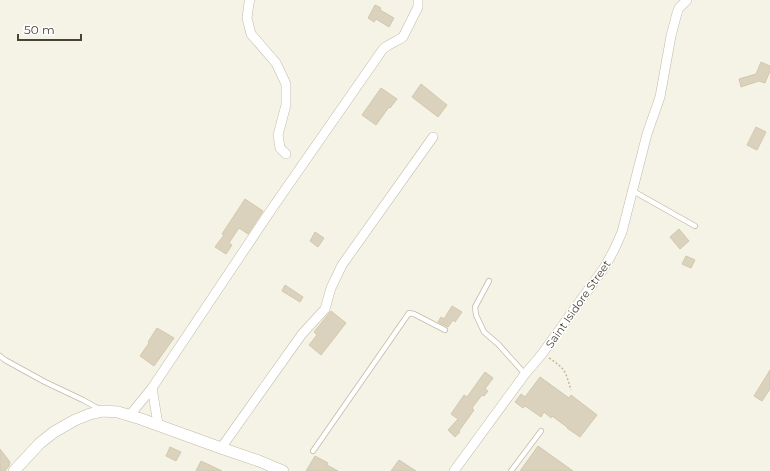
<svg xmlns="http://www.w3.org/2000/svg" width="770" height="471" font-family="Montserrat,sans-serif">
  <style>
    .building { fill: #dad2bd; stroke: #d3c8ad }
    .lines { fill: none; stroke-linecap: round; stroke-linejoin: round }
    .service-casing { stroke: #c1bba8; stroke-width: 6 }
    .minor-casing { stroke: #c1bba8; stroke-width: 10 }
    .tertiary-casing { stroke: #c1bba8; stroke-width: 12 }
    .path { stroke: #c4b998; stroke-width: 1.5; stroke-dasharray: 2 2; stroke-linecap: butt }
    .service { stroke: #fff; stroke-width: 4.5 }
    .minor { stroke: #fff; stroke-width: 9 }
    .tertiary { stroke: #fff; stroke-width: 11 }
    .labels { text-anchor: middle; dominant-baseline: central; stroke-width: 3; stroke-linejoin: round; paint-order: stroke }
    .street-label { font-size: 11px; fill: #484335; stroke: #fff }
  </style>
  <rect width="100%" height="100%" fill="#f5f2e6"/>
  <g class="building">
    <polygon points="375,5 381,8 380,10 394,18 389,27 376,19 374,22 368,18"/>
    <polygon points="761,62 770,66 770,71 765,83 759,81 741,87 739,79 756,74"/>
    <polygon points="421,84 447,105 438,117 412,97"/>
    <polygon points="381,88 397,99 390,108 389,107 376,125 362,115"/>
    <polygon points="756,127 766,132 757,150 747,145"/>
    <polygon points="245,199 263,211 248,234 239,228 229,243 232,245 226,254 215,247 224,235 222,234"/>
    <polygon points="679,229 689,241 680,249 670,237"/>
    <polygon points="315,232 324,238 318,247 310,241"/>
    <polygon points="686,256 695,260 691,268 682,264"/>
    <polygon points="285,285 303,297 300,302 282,291"/>
    <polygon points="452,306 462,312 455,322 453,320 448,327 438,322 441,317 444,319"/>
    <polygon points="331,311 346,323 321,355 309,345 317,335 314,332"/>
    <polygon points="157,328 174,338 154,366 140,356 149,343 148,342"/>
    <polygon points="770,370 770,389 762,401 754,396"/>
    <polygon points="485,372 493,378 485,389 488,391 484,396 482,395 472,408 474,410 459,431 460,432 455,437 448,430 458,419 451,414 464,395 467,397"/>
    <polygon points="540,377 569,398 571,395 597,415 580,437 567,428 567,427 552,416 551,418 544,412 541,417 525,406 523,408 515,402 521,394 525,397"/>
    <polygon points="538,446 573,471 520,471"/>
    <polygon points="170,447 181,452 176,461 166,456"/>
    <polygon points="0,449 10,462 9,466 5,471 0,471"/>
    <polygon points="315,456 328,463 327,465 338,471 306,471"/>
    <polygon points="399,460 416,471 391,471"/>
    <polygon points="201,461 222,471 196,471"/>
  </g>
  <g class="lines">
    <defs>
      <g id="service">
        <polyline points="633,191 695,226"/>
        <polyline points="489,281 475,307 476,315 484,332 498,344 525,374"/>
        <polyline points="0,356 5,360 45,382 83,400 101,410"/>
        <polyline points="313,451 409,313 414,314 445,330"/>
        <polyline points="511,471 541,431"/>
      </g>
      <g id="minor">
        <polyline points="250,0 249,3 247,18 251,34 276,63 286,84 286,105 278,135 280,148 286,154"/>
        <polyline points="152,388 158,424"/>
        <path d="M 130,415 L 152,388 L 271,210 L 383,49 C 390,43 396,42 403,37 L 418,7 L 418,0"/>
        <polyline points="221,448 302,334 325,309 331,288 342,265 433,137"/>
        <polyline points="454,471 525,374 542,354 604,268 614,250 622,232 647,134 660,97 671,36 677,13 679,8 687,0"/>
      </g>
      <polyline id="tertiary" points="14,471 40,443 54,432 75,420 90,414 103,411 118,412 141,419 221,448 259,461 283,471"/>
    </defs>
    <use href="#service" class="service-casing"/>
    <use href="#minor" class="minor-casing"/>
    <use href="#tertiary" class="tertiary-casing"/>
    <path class="path" d="M 549,358 C 566,369 565,371 571,390"/>
    <use href="#service" class="service"/>
    <use href="#minor" class="minor"/>
    <use href="#tertiary" class="tertiary"/>
  </g>
  <g class="labels">
    <g class="street-label">
      <text transform="translate(578 304) rotate(-55)">Saint Isidore Street</text>
    </g>
  </g>
  <path d="M18 34v6h63v-6" fill="none" stroke="#484335" stroke-width="2"/>
  <text x="24" y="34" font-size="12" fill="#484335" stroke="#ffffff" stroke-width="3" paint-order="stroke">50 m</text>
</svg>
